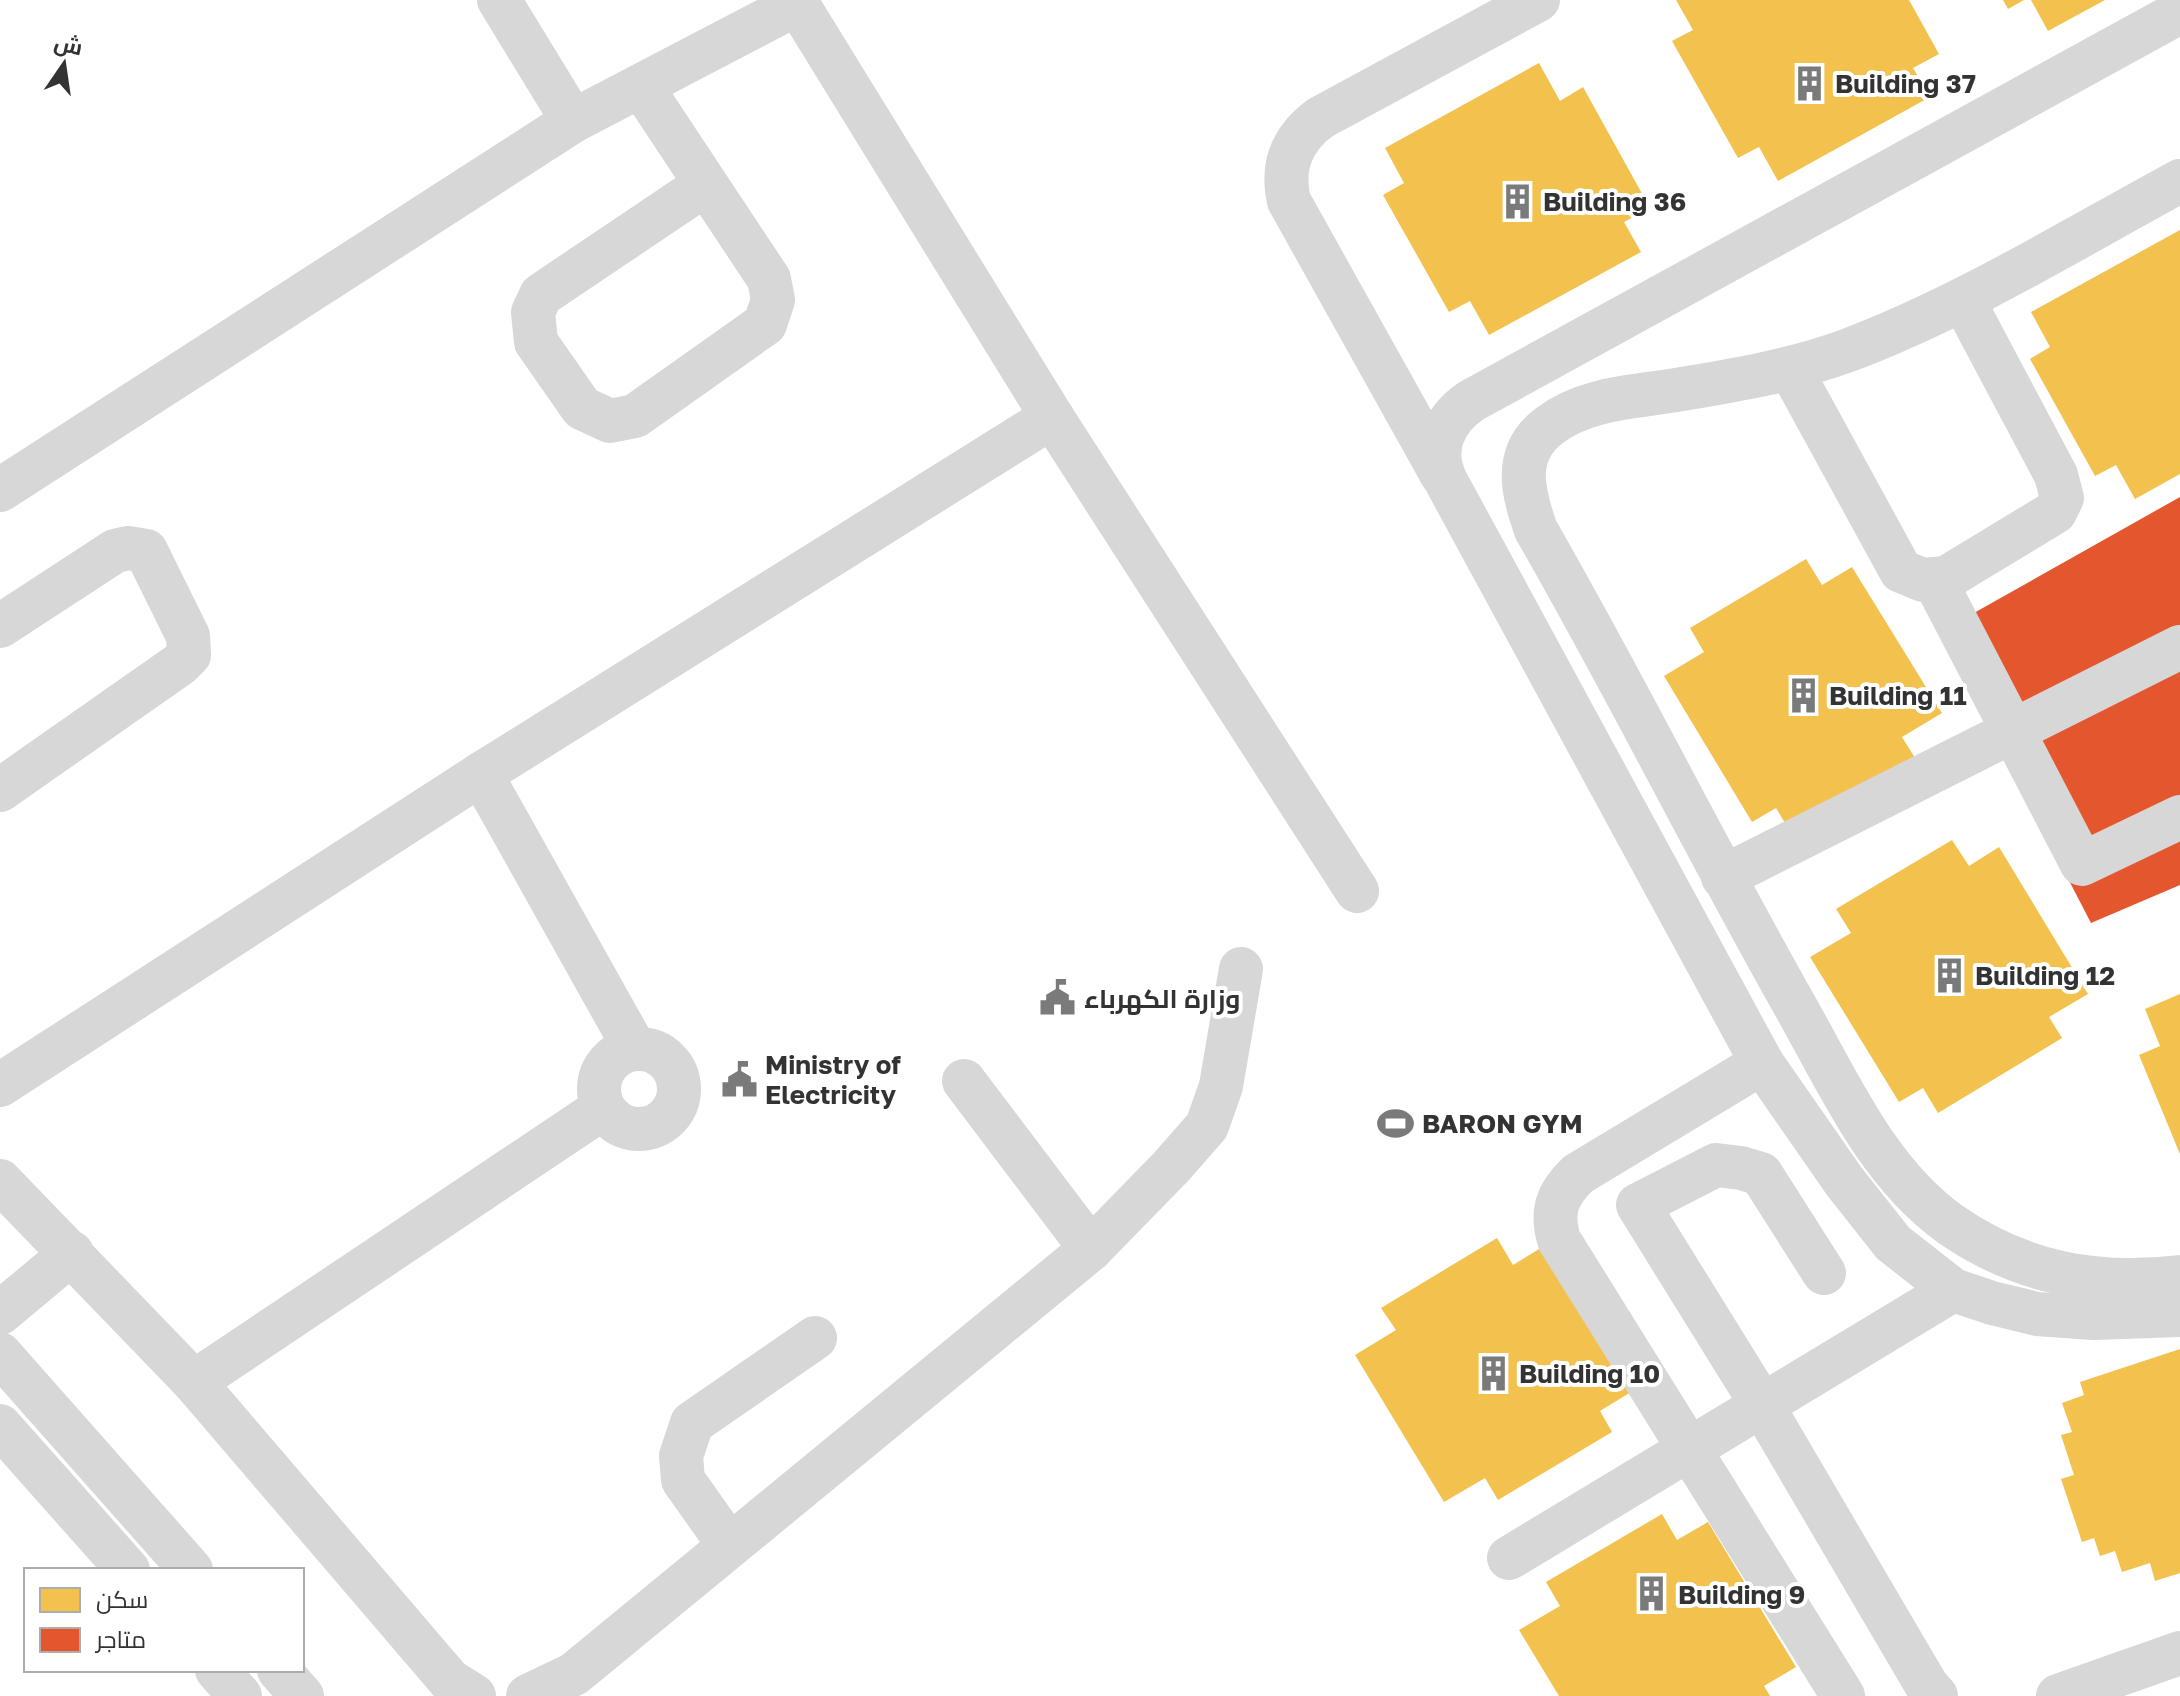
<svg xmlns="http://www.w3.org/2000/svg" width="2180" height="1696" font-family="'Golos Text',Cairo,sans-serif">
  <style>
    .homes { fill: #f2c14e }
    .shops { fill: #e4572e }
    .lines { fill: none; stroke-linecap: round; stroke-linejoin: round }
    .minor { stroke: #d7d7d7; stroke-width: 44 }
    .labels { text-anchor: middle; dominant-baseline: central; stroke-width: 8; stroke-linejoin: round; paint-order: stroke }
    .poi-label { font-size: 26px; font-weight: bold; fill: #333; stroke: #fff; text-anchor: start }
  </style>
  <rect width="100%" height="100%" fill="#fff"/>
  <g class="homes">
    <polygon points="1676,0 1909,0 1939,54 1913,68 1930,97 1778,181 1759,147 1738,158 1672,41 1693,30"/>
    <polygon points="2003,0 2024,0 2008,9"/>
    <polygon points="2031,0 2105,0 2048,31"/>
    <polygon points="1539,63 1560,101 1583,87 1650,208 1624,222 1641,252 1489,335 1470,301 1449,312 1383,195 1404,183 1385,148"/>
    <polygon points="2180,230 2180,474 2135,499 2116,465 2095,476 2030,359 2050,347 2031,312"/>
    <polygon points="1806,559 1822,585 1852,567 1942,713 1902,737 1915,758 1791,833 1776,808 1752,822 1664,676 1704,652 1690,628"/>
    <polygon points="1952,840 1969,866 1999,847 2088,994 2049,1017 2062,1038 1938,1113 1923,1088 1899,1102 1810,957 1851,933 1836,909"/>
    <polygon points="2180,994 2180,1154 2139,1055 2160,1046 2145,1009"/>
    <polygon points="1497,1238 1513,1265 1544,1246 1631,1392 1600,1411 1612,1432 1498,1500 1485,1478 1444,1502 1355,1355 1396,1330 1381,1308"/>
    <polygon points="2180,1349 2180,1573 2155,1581 2150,1563 2122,1572 2115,1551 2100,1556 2094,1538 2082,1542 2061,1479 2074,1475 2061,1435 2072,1432 2062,1403 2084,1395 2080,1382"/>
    <polygon points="1662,1514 1677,1540 1708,1522 1796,1667 1764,1686 1770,1696 1559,1696 1519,1630 1560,1606 1546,1582"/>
  </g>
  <polygon class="shops" points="2180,497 2180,885 2091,923 1940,632"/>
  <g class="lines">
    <g class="minor">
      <polyline points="499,0 573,121"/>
      <polyline points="795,0 1052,417 1357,891"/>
      <path d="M 2180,12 L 1471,401 C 1443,420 1430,451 1447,483 L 1762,1063 L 1844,1181 L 1893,1243 L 1953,1290 L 1992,1303 L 2037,1314 L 2094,1318 L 2180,1315"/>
      <polyline points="641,86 769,279 773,300 765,324 635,416 610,421 582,408 536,342 533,312 541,295 706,184"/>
      <path d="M 2180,181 C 2071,240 1963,307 1846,351 C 1794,370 1737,380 1682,389 C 1638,397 1586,397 1549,426 C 1512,454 1523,493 1536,530 C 1626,686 1705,847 1794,1004 C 1838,1081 1876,1171 1950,1224 C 2020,1273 2096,1287 2180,1277"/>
      <polyline points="1790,368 1901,571 1923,580 1946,578 2055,512 2062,498 2056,475 1963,300"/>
      <path d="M 1442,475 L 1289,201 C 1281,166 1292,139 1320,118 L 1538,0"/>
      <polyline points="0,490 573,121 797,4"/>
      <polyline points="1935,581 2082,864 2180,817"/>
      <polyline points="0,626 115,551 128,548 146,551 188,636 189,655 180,664 0,790"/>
      <polyline points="481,774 635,1049"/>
      <polyline points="1723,877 2180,647"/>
      <circle cx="639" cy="1089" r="40"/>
      <path d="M 1762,1063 L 1578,1174 C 1556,1195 1551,1212 1559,1240 L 1843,1696"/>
      <polyline points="964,1081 1091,1249"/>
      <polyline points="0,1085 481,774 1052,417"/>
      <polyline points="0,1181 194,1382 450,1681 474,1696"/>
      <polyline points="1824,1273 1761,1174 1741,1168 1716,1165 1638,1205 1762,1405 1927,1686 1936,1696"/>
      <polyline points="0,1313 72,1253"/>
      <polyline points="0,1354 191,1570"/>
      <polyline points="194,1382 603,1108"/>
      <polyline points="0,1426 128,1570"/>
      <polyline points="729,1545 683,1480 681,1456 692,1423 815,1338"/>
      <polyline points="1509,1558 1953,1290"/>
      <polyline points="217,1670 240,1696"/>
      <polyline points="279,1670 302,1696"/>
      <polyline points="528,1696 574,1674 1091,1249 1171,1167 1207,1126 1221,1086 1241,969"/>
      <polyline points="2058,1696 2180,1653"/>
    </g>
  </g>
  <defs>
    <symbol id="building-bare" viewBox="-9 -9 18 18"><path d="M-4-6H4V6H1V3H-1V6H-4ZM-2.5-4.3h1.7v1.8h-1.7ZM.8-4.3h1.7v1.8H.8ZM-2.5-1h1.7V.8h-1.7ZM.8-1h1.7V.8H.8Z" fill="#7a7a7a" stroke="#fff" stroke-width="2.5" paint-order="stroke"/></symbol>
    <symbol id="civic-bare" viewBox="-9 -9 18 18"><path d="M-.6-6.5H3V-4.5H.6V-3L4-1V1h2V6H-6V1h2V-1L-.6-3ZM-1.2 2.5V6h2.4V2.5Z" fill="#7a7a7a" stroke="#fff" stroke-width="2.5" paint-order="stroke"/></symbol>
    <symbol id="stadium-bare" viewBox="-9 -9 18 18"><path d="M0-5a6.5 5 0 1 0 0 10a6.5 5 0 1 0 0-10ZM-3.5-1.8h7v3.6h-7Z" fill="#7a7a7a" stroke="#fff" stroke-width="2.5" paint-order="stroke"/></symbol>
  </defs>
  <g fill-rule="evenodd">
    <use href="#building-bare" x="1784" y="58" width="51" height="51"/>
    <use href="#building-bare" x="1492" y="176" width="51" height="51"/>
    <use href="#building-bare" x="1778" y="670" width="51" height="51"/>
    <use href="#building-bare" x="1924" y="950" width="51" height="51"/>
    <use href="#civic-bare" x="1032" y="972" width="51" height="51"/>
    <use href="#civic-bare" x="714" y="1054" width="51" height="51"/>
    <use href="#stadium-bare" x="1370" y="1098" width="51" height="51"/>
    <use href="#building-bare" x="1468" y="1348" width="51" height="51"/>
    <use href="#building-bare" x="1626" y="1568" width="51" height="51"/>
  </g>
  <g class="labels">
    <g class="poi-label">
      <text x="1835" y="83">Building 37</text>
      <text x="1543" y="201">Building 36</text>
      <text x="1829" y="695">Building 11</text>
      <text x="1975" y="975">Building 12</text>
      <text x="1084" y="998">وزارة الكهرباء</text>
      <text x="765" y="1064">Ministry of<tspan x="765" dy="30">Electricity</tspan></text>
      <text x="1422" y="1123">BARON GYM</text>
      <text x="1519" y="1373">Building 10</text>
      <text x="1678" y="1594">Building 9</text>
    </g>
  </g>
  <rect x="24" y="1568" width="280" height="104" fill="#ffffff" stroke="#adadad" stroke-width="2"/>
  <rect x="40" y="1588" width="40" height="24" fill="#f2c14e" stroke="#adadad" stroke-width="2"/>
  <text x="96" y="1608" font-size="24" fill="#333333">سكن</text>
  <rect x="40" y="1628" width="40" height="24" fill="#e4572e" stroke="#adadad" stroke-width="2"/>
  <text x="96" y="1648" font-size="24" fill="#333333">متاجر</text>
  <g transform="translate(64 64) rotate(13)" stroke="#ffffff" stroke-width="6" paint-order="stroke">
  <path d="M0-6L14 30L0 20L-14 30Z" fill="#333333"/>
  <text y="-12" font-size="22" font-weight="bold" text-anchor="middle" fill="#333333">ش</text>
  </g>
</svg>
